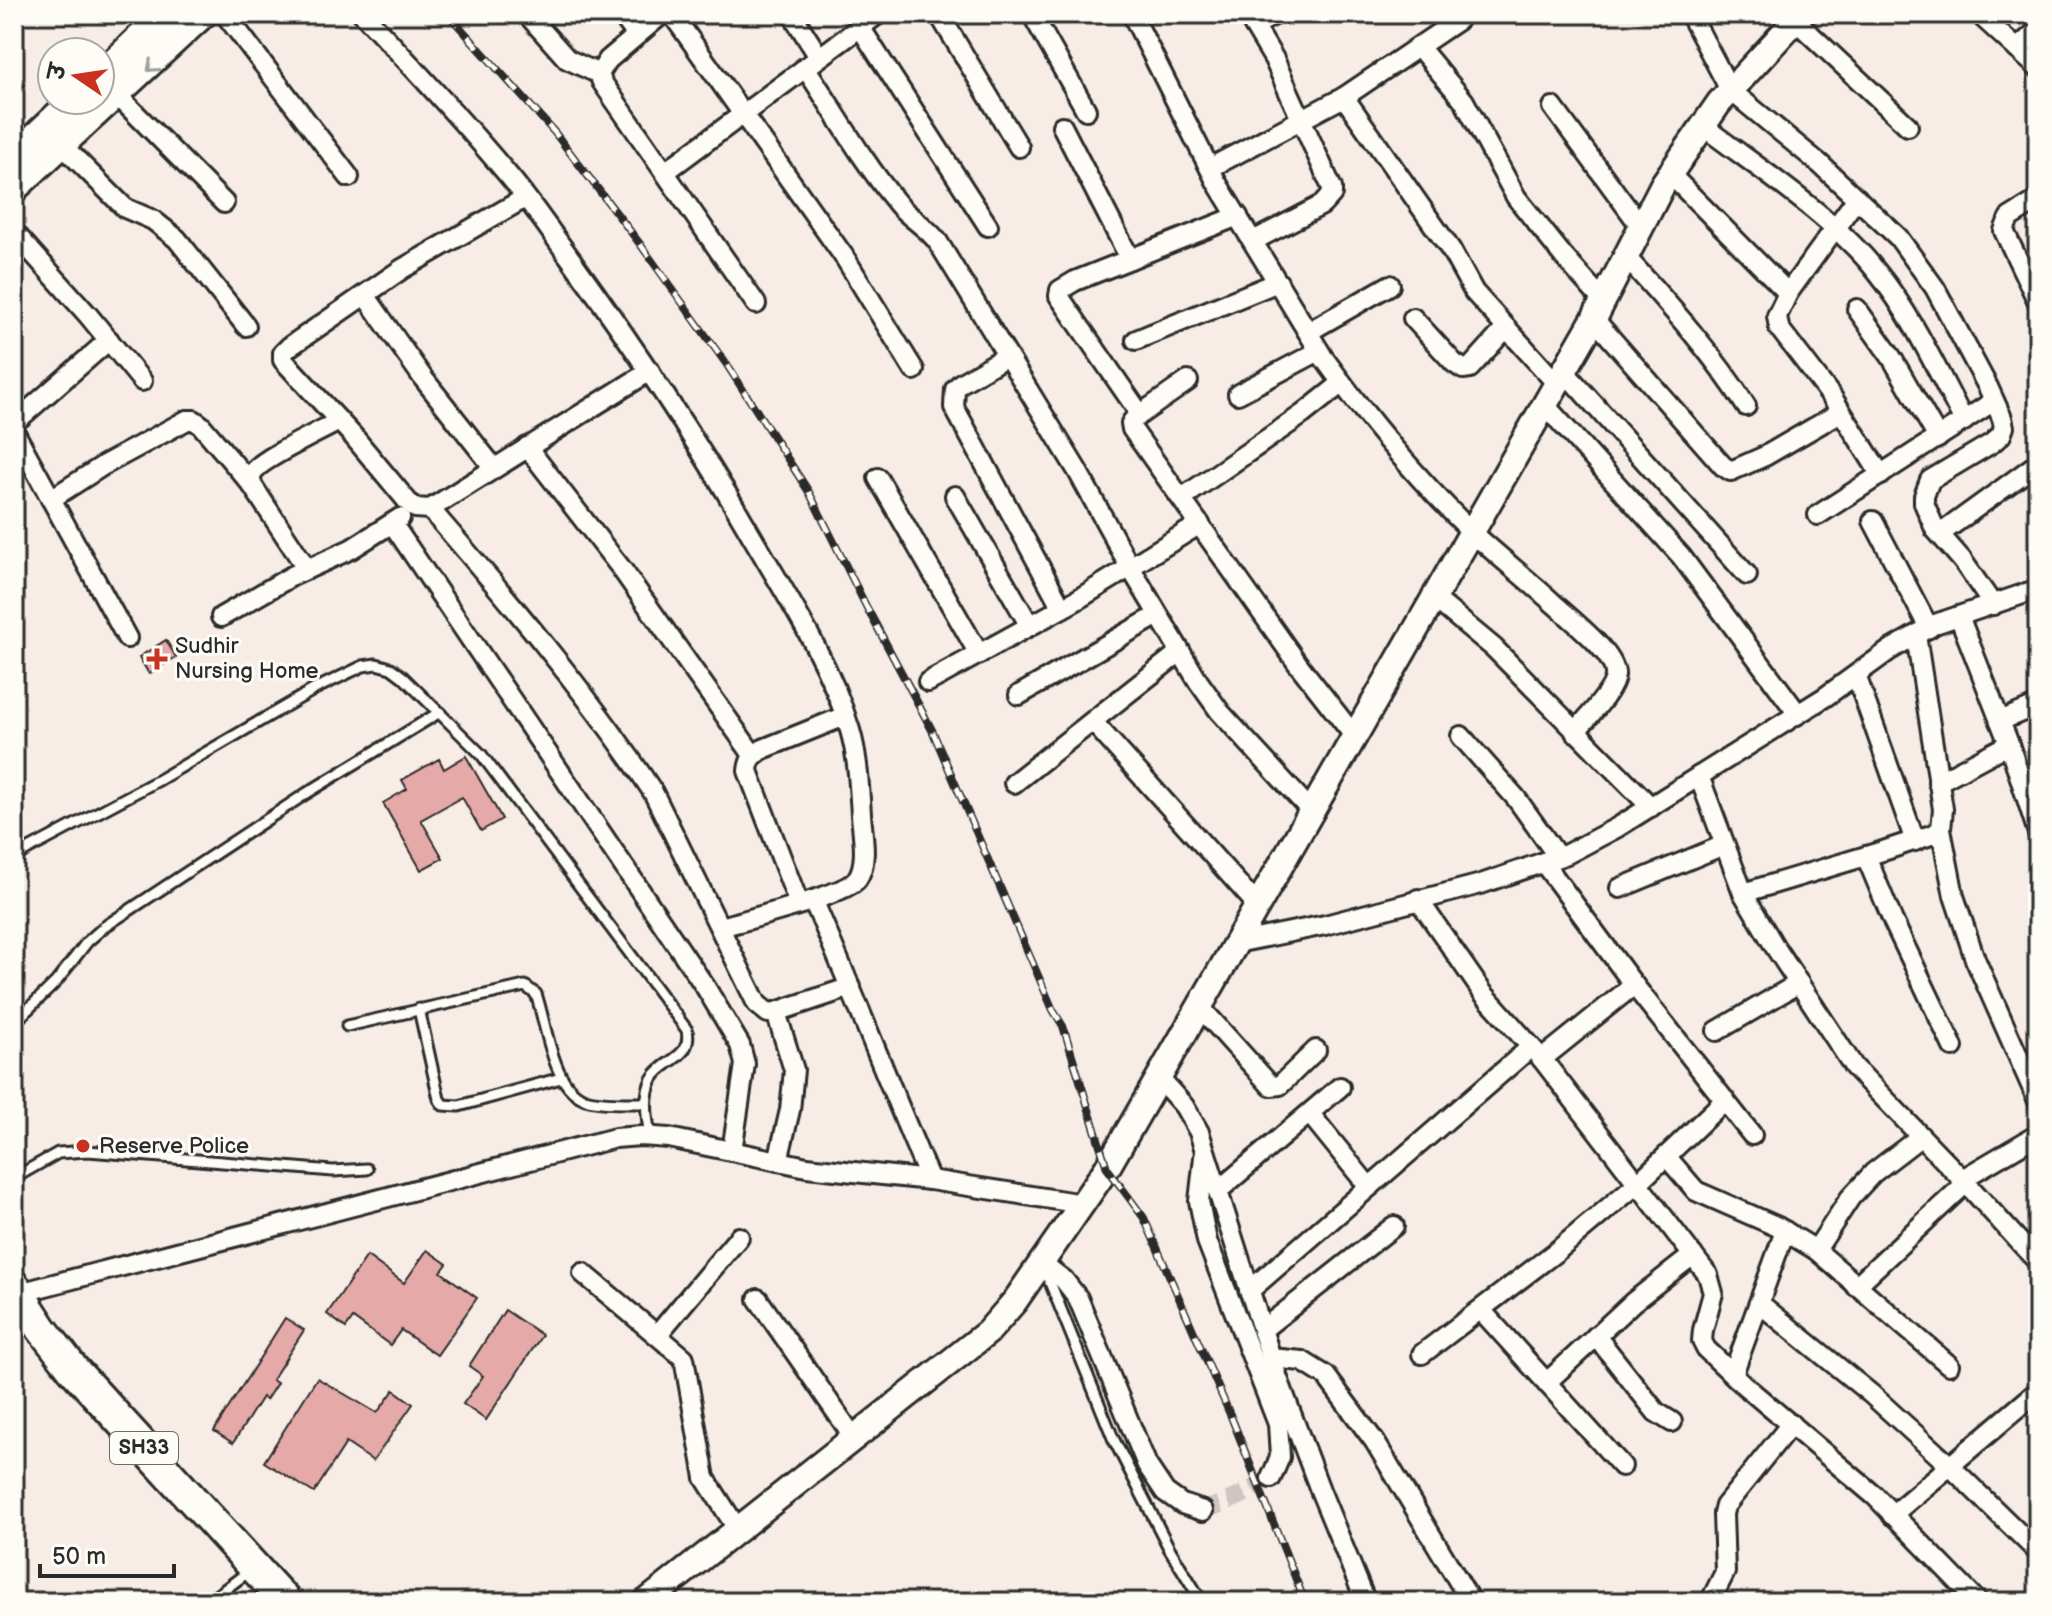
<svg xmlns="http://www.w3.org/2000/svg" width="2052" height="1616" font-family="'Balsamiq Sans','Playpen Sans Deva',sans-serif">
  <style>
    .building { fill: #e5aaa8; stroke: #2b2b2b; stroke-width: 2 }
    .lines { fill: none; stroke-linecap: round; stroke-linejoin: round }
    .minor-tunnel { stroke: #cfc5c1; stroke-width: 18; stroke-dasharray: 18 9; stroke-linecap: butt }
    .service-casing { stroke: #2b2b2b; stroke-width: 15 }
    .minor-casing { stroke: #2b2b2b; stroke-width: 24 }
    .tertiary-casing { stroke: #2b2b2b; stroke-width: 30 }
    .primary-casing { stroke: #2b2b2b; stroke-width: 36 }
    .service { stroke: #fdfcf7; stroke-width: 9 }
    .minor { stroke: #fdfcf7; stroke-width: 18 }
    .tertiary { stroke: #fdfcf7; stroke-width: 24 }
    .primary { stroke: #fdfcf7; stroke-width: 30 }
    .rail-casing { stroke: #2b2b2b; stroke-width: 8 }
    .rail { stroke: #fdfcf7; stroke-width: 5; stroke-dasharray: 15; stroke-linecap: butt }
    .oneway { stroke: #9e9e9b }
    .poi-dot { fill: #c8321e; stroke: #fdfcf7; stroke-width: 3 }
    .labels { text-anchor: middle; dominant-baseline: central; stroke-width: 6; stroke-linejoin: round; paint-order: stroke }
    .shield { fill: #fdfcf7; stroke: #6a6a68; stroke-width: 2 }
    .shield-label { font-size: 20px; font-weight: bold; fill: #2b2b2b }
    .poi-label { font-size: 22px; fill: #2b2b2b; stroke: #fdfcf7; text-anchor: start }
  </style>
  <rect width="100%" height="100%" fill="#f8ece7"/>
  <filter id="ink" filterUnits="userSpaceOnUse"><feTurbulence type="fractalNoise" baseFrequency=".0125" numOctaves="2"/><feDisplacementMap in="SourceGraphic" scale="16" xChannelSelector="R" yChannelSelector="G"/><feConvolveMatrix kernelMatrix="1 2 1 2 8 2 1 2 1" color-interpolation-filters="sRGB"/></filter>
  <g filter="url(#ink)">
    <g class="building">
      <polygon points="166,640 176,657 149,674 139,657"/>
      <polygon points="466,756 502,819 481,831 462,797 421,820 443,858 421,870 383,803 407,789 402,780 439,759 444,769"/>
      <polygon points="427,1250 447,1264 441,1272 477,1298 437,1355 401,1330 390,1345 353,1318 346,1328 327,1314 367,1256 404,1283"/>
      <polygon points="505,1310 542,1335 486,1420 463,1404 483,1376 469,1366"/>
      <polygon points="285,1318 304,1330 272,1380 277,1383 266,1400 262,1397 233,1443 214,1431"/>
      <polygon points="317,1378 377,1413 394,1390 413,1404 373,1461 346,1443 314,1493 264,1462"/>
    </g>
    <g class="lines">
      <polyline class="minor-tunnel" points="1203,1511 1240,1496 1271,1478"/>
      <defs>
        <g id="service">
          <path d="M 14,857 L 157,781 L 315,689 L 363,666 L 376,664 L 391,668 L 403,677 L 481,754 L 687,1030 C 693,1059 663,1059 652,1079 C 643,1098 647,1117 650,1136"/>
          <polyline points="419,1009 439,1099 443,1105 459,1106 561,1078"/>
          <polyline points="14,1023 56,982 87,942 104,927 307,793 440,712"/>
          <path d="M 347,1026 L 525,986 L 536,994 C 547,1025 552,1092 589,1100 C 607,1104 627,1103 646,1103"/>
          <polyline points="14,1178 58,1153 88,1151 333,1171 367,1169"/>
          <polyline points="1045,1270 1113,1438 1169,1548 1202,1602"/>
          <polyline points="208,1602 252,1569"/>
        </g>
        <g id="minor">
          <polyline points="225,14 349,177"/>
          <path d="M 363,14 C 413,67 462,120 509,176 C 531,202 550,231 570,258 C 633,345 692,433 746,526 C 784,592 828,657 850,730 C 858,757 859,786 861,814 C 862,833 869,862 857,879 C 846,895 745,920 721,927"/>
          <polyline points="527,14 567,59 599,74"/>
          <polyline points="621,14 637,35"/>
          <polyline points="662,14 608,60 599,74 602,82 756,304"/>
          <polyline points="672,14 845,258 914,370"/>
          <polyline points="792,14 819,57"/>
          <polyline points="939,14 1019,147"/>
          <polyline points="1032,14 1086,110"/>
          <path d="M 1132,14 L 1217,183 L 1323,357 C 1366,417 1420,482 1473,533 C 1499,557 1526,578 1551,601 C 1568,617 1613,651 1615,673 C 1617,688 1586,719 1575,732"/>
          <polyline points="1247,14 1274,59 1332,188 1332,194 1322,205 1253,241"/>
          <polyline points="1690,14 1730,90 1820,164 1898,237 1935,288 1988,387 2002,418 2004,427 2001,435 1992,443 1930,480 1924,496 1924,503 1935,529 1962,560 1993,605"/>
          <polyline points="1979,14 2038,68"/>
          <polyline points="1795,20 1908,126"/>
          <polyline points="1254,26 1276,14"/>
          <polyline points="860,27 988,226"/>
          <polyline points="1419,47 1464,101 1516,197 1564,257 1603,301"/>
          <polyline points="2017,49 2038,30"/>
          <path d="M 805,67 C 835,112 862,161 897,203 C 909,218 926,226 938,242 L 1077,470 L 1130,567 L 1198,681 L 1220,712 L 1312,812"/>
          <polyline points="100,70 159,14"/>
          <polyline points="119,97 224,203"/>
          <polyline points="1344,97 1451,250 1474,292 1557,384"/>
          <polyline points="1553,107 1641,227"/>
          <polyline points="1062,126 1130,259"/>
          <path d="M 1703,126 C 1759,169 1834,217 1877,272 C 1912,315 1938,372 1964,421"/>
          <polyline points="65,148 125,208 153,220 177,239 246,326"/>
          <polyline points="14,151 68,100"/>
          <polyline points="1210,168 1344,97 1458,20"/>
          <polyline points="665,172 878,14"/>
          <polyline points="1670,174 1788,293"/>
          <polyline points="14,194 209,14"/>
          <polyline points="525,198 402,269 289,347 283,353 283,360 354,437 408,502 415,508 430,509 650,371"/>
          <polyline points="1857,198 1788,293 1777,316 1779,328 1832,397 1881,475"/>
          <polyline points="2038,200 2009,218 2004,231 2038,302"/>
          <polyline points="14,232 88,315 142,381"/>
          <path d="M 1626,257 C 1669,305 1712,352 1746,406"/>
          <polyline points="365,295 423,378 494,468"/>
          <polyline points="1857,309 1892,358 1938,438"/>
          <polyline points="1413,318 1454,363 1463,369 1470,368 1506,328"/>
          <polyline points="1594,319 1723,466 1731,471 1765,456 1841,412"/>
          <polyline points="1308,332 1390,285"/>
          <polyline points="1136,340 1278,282"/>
          <polyline points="1007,356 961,383 955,389 954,407 1062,608"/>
          <polyline points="1564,371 1747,575"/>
          <polyline points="1188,381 1135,418 1131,423 1132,429 1298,664 1355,737"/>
          <polyline points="1238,394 1319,351"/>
          <polyline points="1545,405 1681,556 1798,714"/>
          <polyline points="1140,414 1063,302 1059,296 1060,290 1075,281 1238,216"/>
          <polyline points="14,423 109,340"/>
          <polyline points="14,431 127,638"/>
          <polyline points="527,447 621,568 753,755"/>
          <polyline points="878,478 979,654"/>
          <polyline points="955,496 1030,626"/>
          <polyline points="1182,498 1303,414 1342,383"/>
          <polyline points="51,499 104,465 187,420 194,420 201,425 252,485"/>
          <path d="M 430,509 C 508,599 587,692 653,792 L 757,1004 L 768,1013 L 776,1012 L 851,987"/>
          <polyline points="1818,515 1994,401"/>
          <polyline points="1873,521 1929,628"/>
          <polyline points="392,523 706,988 740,1045 745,1064 732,1151"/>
          <polyline points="1940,534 2038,463"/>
          <path d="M 307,569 L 252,485 C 251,479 250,477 253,472 C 261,459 323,430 339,421"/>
          <polyline points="1434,598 1494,648 1651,807"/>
          <polyline points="1959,616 2009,744 2038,833"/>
          <polyline points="221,617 292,576 351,549 400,518"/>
          <polyline points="1856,675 1915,841"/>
          <polyline points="928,682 1075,601 1200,524"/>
          <polyline points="1019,695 1158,615"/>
          <polyline points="2000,721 2038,705"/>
          <polyline points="1094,723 1258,906"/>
          <polyline points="1461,736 1516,798 1558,857"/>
          <polyline points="1699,776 1743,893 1775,947 1854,1067 1966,1183 1856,1286"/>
          <polyline points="1938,782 2009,744"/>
          <polyline points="1014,783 1180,652"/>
          <polyline points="1941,829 1954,896 1975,959 2038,1101"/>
          <polyline points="1866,856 1893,921 1953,1047"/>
          <polyline points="1543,862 1634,985 1752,1135"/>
          <polyline points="1620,888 1724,845"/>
          <polyline points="1743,893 1886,850 1934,834 1941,829 1943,809 1916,635"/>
          <polyline points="1418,899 1483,993 1542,1059 1708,1275 1713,1293 1703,1330 1702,1341 1706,1349 1745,1386 1875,1496 1978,1602"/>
          <path d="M 813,900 C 854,993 890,1087 930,1180"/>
          <path d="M 799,904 L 748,771 C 749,759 753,755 763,749 L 845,716"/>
          <polyline points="1236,943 1325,925 1481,884 1567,854 1618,827 1825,697 1890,650 1935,624 2038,589"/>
          <polyline points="1200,1007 1271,1086 1280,1085 1316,1050"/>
          <polyline points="776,1012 794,1070 790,1110 778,1161"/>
          <polyline points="1717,1031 1799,983"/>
          <polyline points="1542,1059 1634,985"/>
          <polyline points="1159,1078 1184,1106 1199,1132 1277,1376 1320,1490 1366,1602"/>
          <polyline points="1310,1114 1369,1187"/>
          <polyline points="2037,1135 1969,1175 1966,1183 2038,1262"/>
          <polyline points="1666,1156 1696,1191 1778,1227 1816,1250 1949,1365"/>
          <polyline points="1204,1157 1199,1201 1207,1241 1278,1424 1280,1457 1271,1478"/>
          <polyline points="1219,1190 1340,1087"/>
          <polyline points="1816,1250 1850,1198 1873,1173 1920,1137"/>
          <polyline points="1042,1263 1064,1280 1078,1298 1147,1465 1165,1492 1182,1504 1203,1511"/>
          <polyline points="583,1273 684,1358 705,1478 738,1530"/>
          <polyline points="1249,1291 1531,1047"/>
          <polyline points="19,1293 615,1138 641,1136 669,1138 807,1167 930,1180 1083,1204"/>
          <polyline points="758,1299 854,1438"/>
          <polyline points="1759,1303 1871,1394 1949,1465 2038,1552"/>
          <polyline points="1481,1310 1622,1466"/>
          <polyline points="1262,1330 1394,1226"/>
          <polyline points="658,1334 739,1237"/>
          <polyline points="1596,1336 1656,1412 1672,1422"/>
          <polyline points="1422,1354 1557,1251 1638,1183 1725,1100"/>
          <polyline points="1271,1358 1302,1361 1326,1376 1375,1442 1471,1602"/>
          <polyline points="1733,1374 1785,1231"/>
          <polyline points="1546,1383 1633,1302 1693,1255"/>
          <polyline points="1892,1515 2038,1391"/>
          <polyline points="1710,1602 1725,1572 1723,1514 1725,1506 1791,1424"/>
        </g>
        <polyline id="tertiary" points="646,1602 988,1332 1015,1301 1107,1168 1594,319 1663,184 1719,103 1801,14"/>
        <g id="primary">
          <polyline points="100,93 186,14"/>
          <polyline points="14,174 93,100"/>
          <polyline points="14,1286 42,1329 73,1369 286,1602"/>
        </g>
      </defs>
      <use href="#service" class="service-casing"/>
      <use href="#minor" class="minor-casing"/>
      <use href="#tertiary" class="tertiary-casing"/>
      <use href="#primary" class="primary-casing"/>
      <use href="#service" class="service"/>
      <use href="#minor" class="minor"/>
      <use href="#tertiary" class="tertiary"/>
      <use href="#primary" class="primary"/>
      <defs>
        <polyline id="rail" points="448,14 555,133 640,244 727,365 809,492 867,608 932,730 1053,1010 1063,1026 1107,1168 1144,1218 1232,1419 1305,1602"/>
      </defs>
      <use href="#rail" class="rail-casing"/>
      <use href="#rail" class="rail"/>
    </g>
    <defs><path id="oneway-chevron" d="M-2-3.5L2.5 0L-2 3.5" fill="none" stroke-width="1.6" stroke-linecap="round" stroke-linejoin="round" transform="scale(2)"/></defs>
    <use class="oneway" href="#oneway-chevron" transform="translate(152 67) rotate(138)"/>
  </g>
  <g class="poi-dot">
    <path d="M153 647h8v8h8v8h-8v8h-8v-8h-8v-8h8z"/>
    <circle cx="83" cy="1146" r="8"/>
  </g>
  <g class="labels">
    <rect class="shield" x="110" y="1432" width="68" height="32" rx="6"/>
    <g class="shield-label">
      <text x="144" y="1448">SH33</text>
    </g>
    <g class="poi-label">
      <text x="175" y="646">Sudhir<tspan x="175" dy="25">Nursing Home</tspan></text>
      <text x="99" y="1146">Reserve Police</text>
    </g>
  </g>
  <rect width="2052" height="1616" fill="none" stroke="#fdfcf7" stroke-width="48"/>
  <rect x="24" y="24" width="2004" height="1568" fill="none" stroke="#2b2b2b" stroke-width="3" filter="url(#ink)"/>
  <g transform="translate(76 76) rotate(283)"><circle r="38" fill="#fdfcf7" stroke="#a9a8a5" stroke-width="2"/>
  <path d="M0-6L14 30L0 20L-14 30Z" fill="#c8321e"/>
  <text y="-12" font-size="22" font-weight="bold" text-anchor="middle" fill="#2b2b2b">उ</text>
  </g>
  <path d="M40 1564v12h134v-12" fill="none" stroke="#2b2b2b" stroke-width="4"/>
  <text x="52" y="1564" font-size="24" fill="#2b2b2b" stroke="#fdfcf7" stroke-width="6" paint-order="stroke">50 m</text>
</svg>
